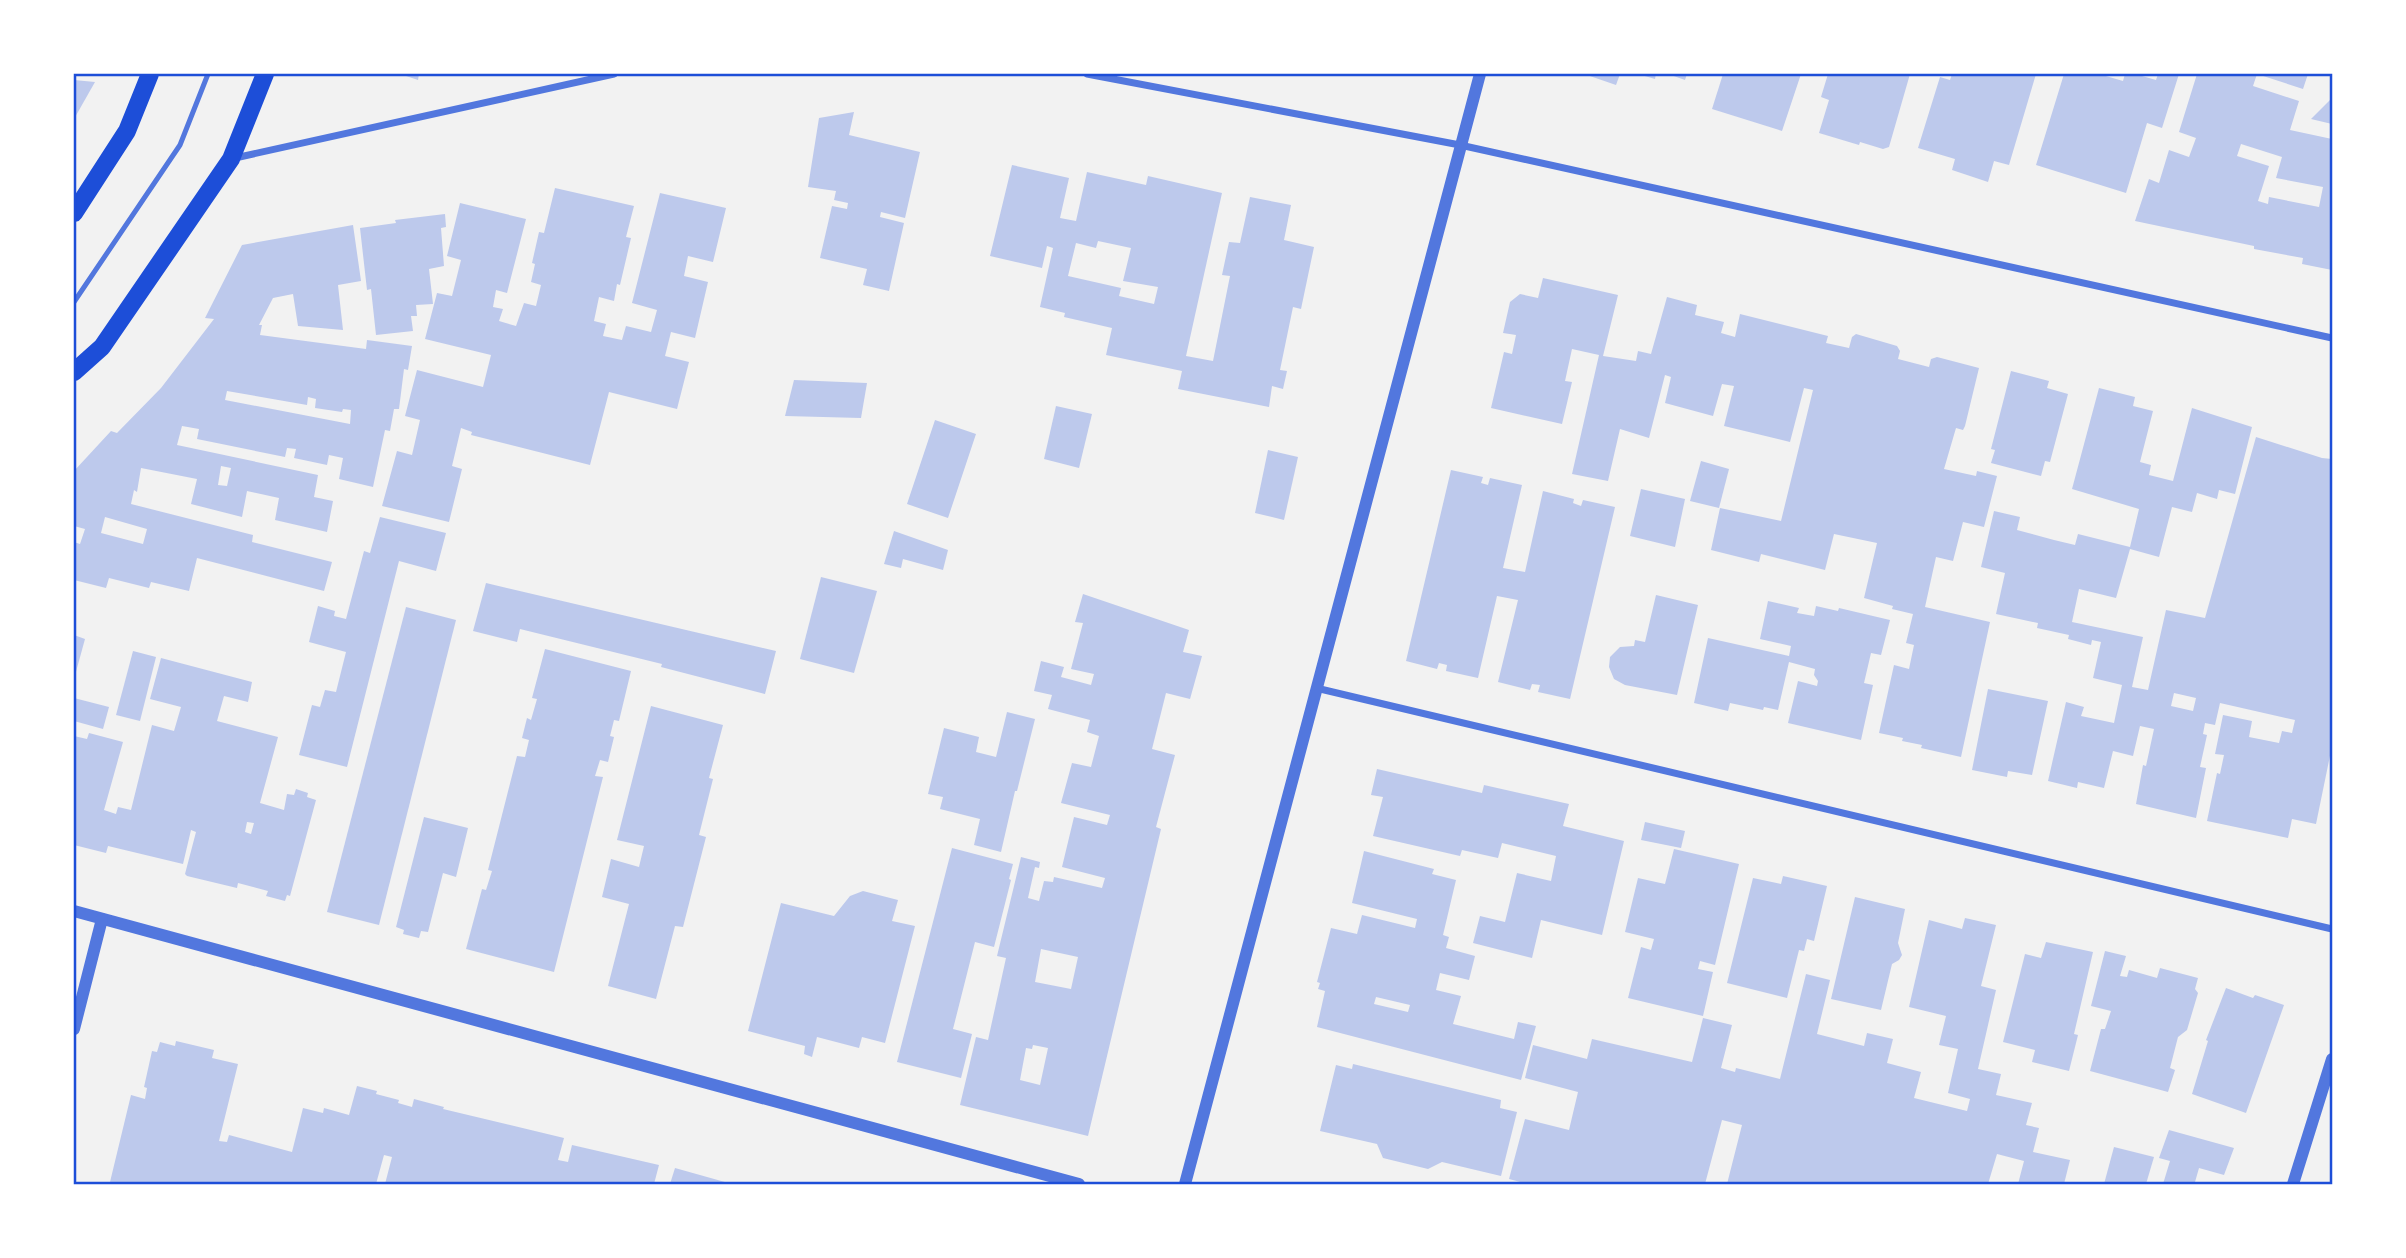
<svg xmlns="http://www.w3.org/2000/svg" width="2406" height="1258" font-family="Raleway,sans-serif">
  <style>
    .building { fill: #bdc9ec; fill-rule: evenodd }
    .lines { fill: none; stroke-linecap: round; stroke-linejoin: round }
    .service { stroke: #5277de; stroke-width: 5 }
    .minor { stroke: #5277de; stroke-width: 7 }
    .tertiary { stroke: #5277de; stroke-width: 12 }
    .primary { stroke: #1d4ed8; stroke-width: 18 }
    .neatline { fill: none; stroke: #1d4ed8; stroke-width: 2.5 }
  </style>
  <rect width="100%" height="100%" fill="#f2f2f2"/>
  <g class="building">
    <polygon points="400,74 419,74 418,80"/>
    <polygon points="1584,74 1620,74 1616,85"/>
    <polygon points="1638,74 1656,74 1655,79"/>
    <polygon points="1668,74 1687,74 1685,80"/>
    <polygon points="1723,74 1801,74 1782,131 1712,109"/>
    <polygon points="1828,74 1910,74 1889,147 1883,149 1860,142 1859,145 1819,133 1829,100 1821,97"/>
    <polygon points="1952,74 2036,74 2009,165 1994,161 1988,182 1952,170 1955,159 1918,148 1940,77 1950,80"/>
    <polygon points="2064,74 2099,74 2123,81 2125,74 2135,74 2156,80 2158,74 2179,74 2162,128 2147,123 2126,193 2036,165"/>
    <path d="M 2197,74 L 2308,74 L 2303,89 L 2257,74 L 2253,86 L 2299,101 L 2290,130 L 2332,139 L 2332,270 L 2302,264 L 2303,258 L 2254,249 L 2254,246 L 2135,221 L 2149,179 L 2159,183 L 2169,150 L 2189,157 L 2196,138 L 2179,132 ZM 2241,144 L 2282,157 L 2276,178 L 2323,187 L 2319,207 L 2269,197 L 2268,204 L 2258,201 L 2269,166 L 2237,156 Z"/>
    <polygon points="74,80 95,82 74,119"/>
    <polygon points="2332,98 2332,124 2311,119"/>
    <polygon points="854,112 849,135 920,152 905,218 881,212 880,217 904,223 889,291 863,285 867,269 820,258 832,206 847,209 848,203 834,200 836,191 808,187 819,118"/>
    <path d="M 1012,165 L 1069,178 L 1060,218 L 1076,221 L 1087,172 L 1146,185 L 1148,176 L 1222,193 L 1186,356 L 1213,361 L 1230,276 L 1222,275 L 1229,242 L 1240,243 L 1250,197 L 1291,205 L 1284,240 L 1314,247 L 1301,309 L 1293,307 L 1280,370 L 1287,371 L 1283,389 L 1272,386 L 1269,407 L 1178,389 L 1182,371 L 1106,355 L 1112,328 L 1064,317 L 1065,313 L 1040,307 L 1053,248 L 1047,246 L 1042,268 L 990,256 ZM 1098,241 L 1131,248 L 1123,281 L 1158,287 L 1154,304 L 1119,296 L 1121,288 L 1068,276 L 1076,243 L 1096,248 Z"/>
    <polygon points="555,188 634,206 626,237 631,238 620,285 617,284 614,301 599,297 594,321 606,324 603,336 622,340 626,326 651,332 657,310 632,303 660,193 726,208 713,262 688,256 684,276 708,282 695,338 671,332 665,356 689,362 677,409 609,392 590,465 471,435 472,432 461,428 452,466 462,469 449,522 382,506 397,451 412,455 420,420 405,416 417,370 483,387 491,355 425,339 437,293 452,296 461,260 447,256 460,203 526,219 507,293 496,290 493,307 503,309 499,321 516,326 524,303 536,306 541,285 531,282 535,264 532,263 539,232 544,233"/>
    <polygon points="445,214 446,227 441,228 444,266 429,269 433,304 416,305 417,316 411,316 413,331 376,335 371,289 367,290 360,228 396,223 395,220"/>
    <path d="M 353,225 L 361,281 L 338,285 L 343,330 L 298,326 L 293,294 L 273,298 L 259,325 L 262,325 L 260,335 L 366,349 L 367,340 L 412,346 L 408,370 L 404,369 L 399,409 L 394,409 L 390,431 L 385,430 L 373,487 L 339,479 L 343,458 L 329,455 L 327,465 L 294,458 L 296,449 L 287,448 L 285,457 L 197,439 L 199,429 L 182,426 L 177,445 L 318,475 L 314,497 L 333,501 L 327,532 L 275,520 L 279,498 L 247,491 L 242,517 L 191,504 L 197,479 L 141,468 L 137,492 L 134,490 L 131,504 L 253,535 L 252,542 L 332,562 L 324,591 L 197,558 L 189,591 L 151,582 L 149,588 L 109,578 L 106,588 L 74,580 L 74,542 L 80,544 L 85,529 L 74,526 L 74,471 L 111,431 L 117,433 L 161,388 L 214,319 L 205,318 L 242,245 ZM 227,391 L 307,405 L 308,397 L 316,399 L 315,408 L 342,412 L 343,409 L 351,410 L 350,424 L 225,400 ZM 221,466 L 231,468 L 227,486 L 218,485 ZM 105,517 L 147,529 L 143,544 L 101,533 Z"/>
    <polygon points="1543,278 1618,295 1603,356 1636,361 1638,351 1651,354 1667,297 1697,305 1695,315 1724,322 1721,333 1735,337 1740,314 1828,336 1826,343 1849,348 1852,337 1856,334 1897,346 1900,351 1898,359 1929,367 1931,359 1937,357 1979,368 1965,426 1963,430 1956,428 1944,469 1976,476 1977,471 1997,476 1984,527 1963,522 1953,561 1936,557 1925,607 1990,622 1961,757 1921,748 1922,745 1902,741 1903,738 1879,733 1894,665 1909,669 1914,645 1906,643 1913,614 1892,609 1893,606 1864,598 1877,543 1834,534 1825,570 1761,554 1759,562 1711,550 1720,508 1781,521 1813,390 1804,388 1790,442 1724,426 1734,386 1722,384 1713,416 1665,403 1671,377 1665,375 1649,438 1620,429 1608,481 1572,474 1599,355 1572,349 1565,381 1572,382 1562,424 1491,408 1504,352 1512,354 1516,335 1503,333 1510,302 1520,294 1538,298"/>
    <polygon points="2011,371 2049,381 2047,388 2068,394 2050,462 2045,461 2041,476 1991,463 1995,450 1991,449"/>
    <polygon points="794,380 867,383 861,418 785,416"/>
    <path d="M 2099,388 L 2135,397 L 2133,406 L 2153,411 L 2140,462 L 2151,465 L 2149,475 L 2173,481 L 2192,408 L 2252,427 L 2235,494 L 2219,490 L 2217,499 L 2197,493 L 2192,512 L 2172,507 L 2159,557 L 2130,549 L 2116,598 L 2079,589 L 2072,622 L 2143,637 L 2132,687 L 2148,690 L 2166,610 L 2205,618 L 2256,437 L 2322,458 L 2332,459 L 2332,746 L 2316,824 L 2292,819 L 2288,838 L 2207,821 L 2217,773 L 2220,774 L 2224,755 L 2215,754 L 2223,715 L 2252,721 L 2249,737 L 2279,743 L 2282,731 L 2292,733 L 2295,720 L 2220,703 L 2215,725 L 2205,723 L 2203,734 L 2207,735 L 2200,767 L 2206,768 L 2196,818 L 2136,804 L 2143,765 L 2146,766 L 2154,729 L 2140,726 L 2133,756 L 2113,751 L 2104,788 L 2078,782 L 2077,788 L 2048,781 L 2066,702 L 2084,707 L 2081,716 L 2114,723 L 2122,685 L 2093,678 L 2101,642 L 2092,640 L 2091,645 L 2068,639 L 2069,635 L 2037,628 L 2038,623 L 1996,614 L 2005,573 L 1981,567 L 1994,511 L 2020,517 L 2017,530 L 2054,540 L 2075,545 L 2078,534 L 2130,547 L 2139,509 L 2072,489 ZM 2174,693 L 2196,698 L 2193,711 L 2171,706 Z"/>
    <polygon points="1056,406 1092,414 1079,468 1044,459"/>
    <polygon points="935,420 976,434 948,518 907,504"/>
    <polygon points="1268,450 1298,457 1284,520 1255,513"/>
    <polygon points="1701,461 1729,469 1719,508 1690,501"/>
    <polygon points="1451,470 1483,477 1481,483 1488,485 1490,478 1522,485 1503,568 1525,572 1543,491 1574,499 1573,503 1581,506 1583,500 1615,507 1570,699 1538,692 1540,685 1532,684 1530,690 1498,682 1518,600 1497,596 1478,678 1446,671 1447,665 1439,663 1437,669 1406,661"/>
    <polygon points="1641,489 1685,499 1675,547 1630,536"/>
    <polygon points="380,517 446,533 436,571 399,561 347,767 299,755 312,705 320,707 325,690 336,692 346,652 309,642 318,606 335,611 334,616 346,619 364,551 370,553"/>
    <polygon points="894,531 948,550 943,570 903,559 901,568 884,564"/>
    <polygon points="821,577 877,591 854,673 800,659"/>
    <polygon points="486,583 776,651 765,694 661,667 662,664 520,629 517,642 473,631"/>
    <path d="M 1083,594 L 1189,630 L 1183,652 L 1202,656 L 1190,699 L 1166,693 L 1152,749 L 1175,755 L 1156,827 L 1161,829 L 1088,1136 L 960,1105 L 976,1037 L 988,1040 L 1006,958 L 997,956 L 1021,857 L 1040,862 L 1039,868 L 1035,867 L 1028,898 L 1039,901 L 1044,881 L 1053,882 L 1054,877 L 1102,888 L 1105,878 L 1062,867 L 1074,817 L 1107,825 L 1110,815 L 1061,803 L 1072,763 L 1091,767 L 1099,736 L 1087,732 L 1090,720 L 1048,709 L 1052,695 L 1034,691 L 1041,661 L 1064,667 L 1061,677 L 1091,685 L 1094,674 L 1071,669 L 1083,623 L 1075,622 ZM 1041,949 L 1078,957 L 1071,989 L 1035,982 ZM 1033,1045 L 1048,1048 L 1040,1085 L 1020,1080 L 1026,1048 L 1032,1049 Z"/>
    <polygon points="1656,595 1698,605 1677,695 1625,685 1614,679 1609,667 1610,657 1620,647 1634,646 1635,640 1645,642"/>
    <polygon points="1768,601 1799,608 1797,613 1814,616 1816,606 1838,611 1839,608 1890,620 1881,655 1871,653 1864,683 1873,685 1861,740 1788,723 1798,681 1817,686 1818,681 1814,675 1815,669 1789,662 1778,710 1764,707 1763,710 1730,703 1728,711 1694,703 1708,638 1789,656 1791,646 1760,639"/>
    <polygon points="406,607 456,620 379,925 327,912"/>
    <polygon points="74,635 85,639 74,679"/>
    <polygon points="545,649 631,671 619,721 614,720 610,736 614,737 608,762 600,760 595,776 603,777 554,972 466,949 482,889 486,890 492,871 488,870 517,756 525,757 529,740 522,738 527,718 531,720 537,699 532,698"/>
    <polygon points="133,651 156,657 140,721 116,715"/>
    <path d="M 161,658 L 252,682 L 248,702 L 224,696 L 217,721 L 278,737 L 260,803 L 284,810 L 287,794 L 294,795 L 296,789 L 308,793 L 307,797 L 316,800 L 290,896 L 287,895 L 285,901 L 266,896 L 268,891 L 238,883 L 237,888 L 187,876 L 185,874 L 196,832 L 191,830 L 183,864 L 108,846 L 106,853 L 74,845 L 74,736 L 87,739 L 89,733 L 123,742 L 104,810 L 116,814 L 118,807 L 131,810 L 152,725 L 174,731 L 181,707 L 150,699 ZM 247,822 L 254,823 L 251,834 L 245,832 Z"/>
    <polygon points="1988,689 2048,701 2032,775 2008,771 2007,777 1972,770"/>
    <polygon points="74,698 109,707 103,729 74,721"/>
    <polygon points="651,706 723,725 709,778 713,779 699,835 706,837 683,927 675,926 656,999 608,986 629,904 602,897 611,859 639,867 644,846 617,840"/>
    <polygon points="1007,712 1035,719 1017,791 1015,791 1001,852 974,845 980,819 940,809 943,797 928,794 944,728 979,737 976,752 996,757"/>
    <polygon points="1377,769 1482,793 1484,785 1569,804 1563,826 1624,841 1602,935 1541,920 1532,958 1473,943 1480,916 1505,922 1517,873 1551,881 1556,856 1502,843 1498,858 1462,850 1460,856 1373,836 1383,797 1371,795"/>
    <polygon points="424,817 468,828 456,877 443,873 428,932 421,931 419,938 403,934 404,930 396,927"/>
    <polygon points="1645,822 1685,831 1681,848 1641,840"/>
    <polygon points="952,848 1013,864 1009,879 1011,880 994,947 975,942 953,1029 972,1034 961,1078 897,1062"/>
    <polygon points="1674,849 1739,864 1715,965 1700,961 1698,969 1713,972 1703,1016 1628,998 1641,947 1651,950 1654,939 1625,932 1638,878 1665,884"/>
    <path d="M 1364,851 L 1434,869 L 1432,874 L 1456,880 L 1443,935 L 1449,937 L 1446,948 L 1475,956 L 1469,980 L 1440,973 L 1436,990 L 1461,996 L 1453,1024 L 1514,1039 L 1518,1022 L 1536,1026 L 1521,1080 L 1317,1027 L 1325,991 L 1318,989 L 1320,983 L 1317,982 L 1331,928 L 1357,934 L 1362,915 L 1415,928 L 1417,919 L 1352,903 ZM 1376,997 L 1410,1005 L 1408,1012 L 1374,1004 Z"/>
    <polygon points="1783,876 1827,886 1814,941 1807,939 1804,951 1799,950 1787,998 1727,983 1753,878 1781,884"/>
    <polygon points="863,891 898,900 892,921 915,926 885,1043 862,1037 859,1048 817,1037 812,1057 804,1054 805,1046 748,1031 781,903 834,916 850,896"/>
    <polygon points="1855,897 1905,909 1898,943 1902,955 1899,960 1892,964 1881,1010 1831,999"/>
    <polygon points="1965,918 1996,925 1981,986 1996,990 1978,1069 2001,1074 1996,1095 2032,1103 2026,1125 2039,1128 2033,1152 2070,1160 2064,1184 2018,1184 2024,1161 1997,1154 1988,1184 1727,1184 1742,1125 1722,1120 1705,1184 1528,1184 1509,1179 1525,1119 1569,1130 1578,1092 1525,1078 1533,1045 1587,1059 1592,1039 1692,1062 1703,1018 1732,1025 1721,1068 1735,1072 1736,1068 1780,1079 1806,974 1830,980 1817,1034 1864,1046 1867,1033 1893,1039 1887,1063 1921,1072 1914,1098 1967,1111 1970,1099 1948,1093 1958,1049 1939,1045 1946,1016 1909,1007 1929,920 1962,929"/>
    <polygon points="2046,942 2093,952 2074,1034 2078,1035 2069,1071 2032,1062 2035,1050 2003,1042 2025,954 2041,958"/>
    <polygon points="2105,951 2126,956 2120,976 2127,977 2129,970 2157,978 2160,968 2198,978 2195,989 2198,993 2187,1030 2178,1037 2170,1068 2175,1070 2168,1092 2090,1071 2101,1029 2105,1029 2111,1011 2091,1006"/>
    <polygon points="2226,988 2253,998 2255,995 2284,1005 2246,1113 2192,1094 2208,1041 2206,1040"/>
    <polygon points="176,1041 214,1050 212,1058 238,1064 219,1141 227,1142 229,1135 292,1152 303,1108 323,1113 324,1108 349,1115 357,1086 377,1091 376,1094 399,1100 398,1103 412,1107 414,1099 444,1107 443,1109 564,1138 558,1160 568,1162 572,1145 659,1165 654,1184 385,1184 392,1157 384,1155 376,1184 119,1184 110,1182 131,1095 145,1099 147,1088 144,1087 152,1051 157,1052 160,1042 175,1046"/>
    <polygon points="1353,1064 1501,1100 1500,1108 1517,1112 1501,1176 1442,1162 1428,1169 1383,1158 1377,1144 1320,1131 1336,1065 1352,1069"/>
    <polygon points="2169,1130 2234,1148 2224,1175 2199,1168 2195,1182 2202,1184 2163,1184 2170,1161 2159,1158"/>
    <polygon points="2114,1147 2154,1157 2146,1184 2104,1184"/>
    <polygon points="675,1168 732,1184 670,1184"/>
  </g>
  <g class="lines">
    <polyline class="service" points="74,302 180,145 208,74"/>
    <g class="minor">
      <polyline points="1087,74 1460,145 2332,338"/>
      <polyline points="235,158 614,74"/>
      <polyline points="1316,688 2332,929"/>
    </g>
    <g class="tertiary">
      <polyline points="74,911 1079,1184"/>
      <polyline points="74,1029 102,919"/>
      <polyline points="1185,1184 1480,74"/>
      <polyline points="2293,1184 2332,1059"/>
    </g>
    <g class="primary">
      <polyline points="74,213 127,131 150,74"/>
      <polyline points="74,372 102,347 231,159 265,74"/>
    </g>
  </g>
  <rect width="2406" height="1258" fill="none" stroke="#ffffff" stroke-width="150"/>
  <rect x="75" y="75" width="2256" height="1108" class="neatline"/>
</svg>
